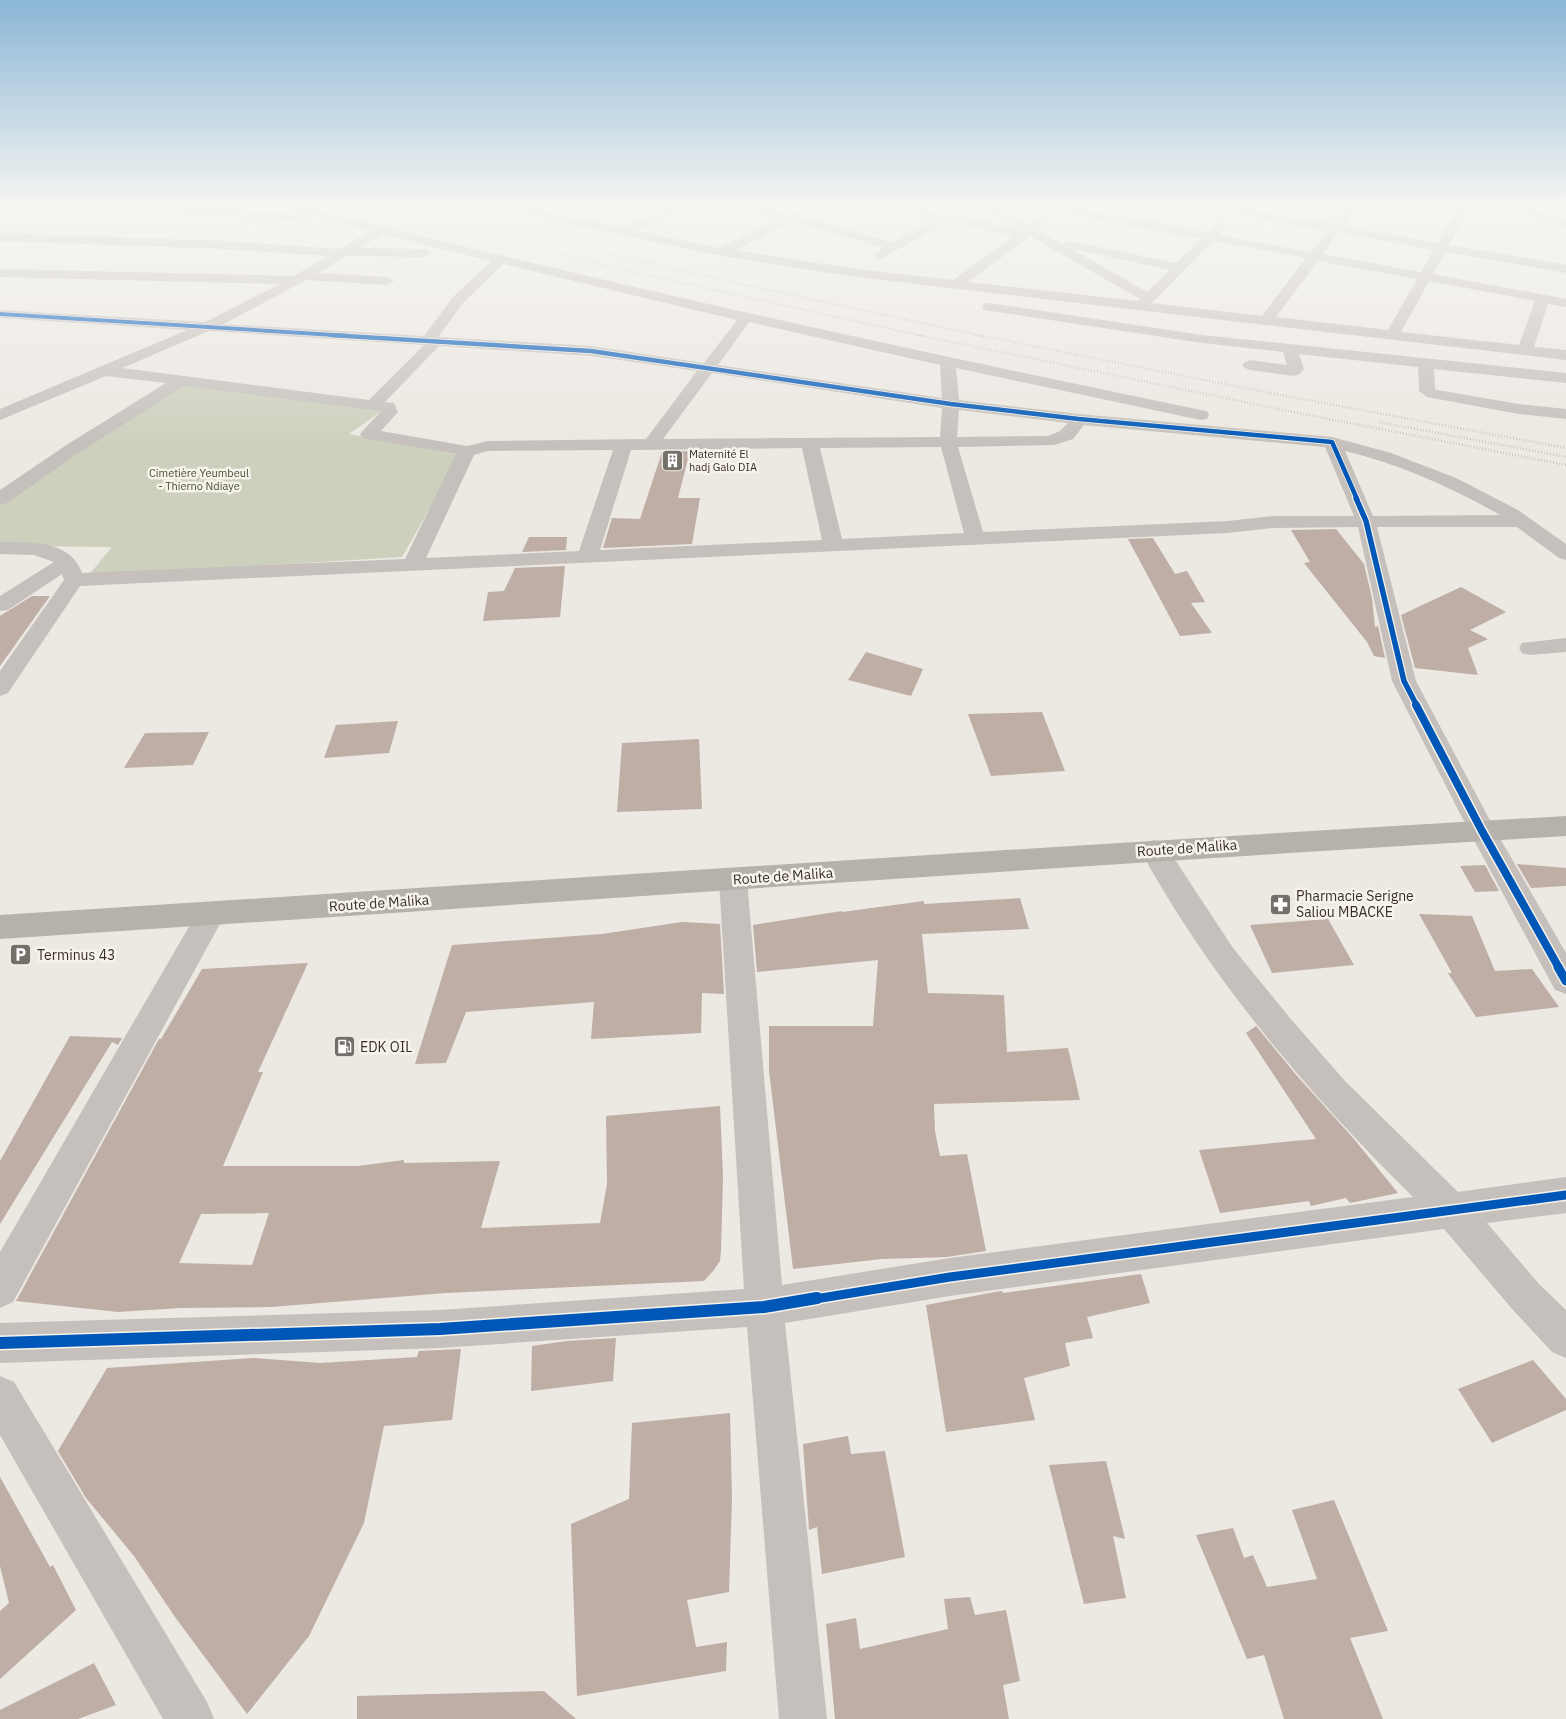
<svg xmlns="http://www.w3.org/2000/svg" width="1566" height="1719" font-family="'IBM Plex Sans',sans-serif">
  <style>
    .green { fill: #ccd0bd }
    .building { fill: #beaea5; fill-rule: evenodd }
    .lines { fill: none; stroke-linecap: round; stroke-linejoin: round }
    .street { fill: #c5c0bb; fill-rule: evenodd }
    .secondary { fill: #b6b1ab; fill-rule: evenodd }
    .rail-far1 { stroke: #ada9a5; stroke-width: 2; stroke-dasharray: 0.5 2; stroke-linecap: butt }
    .rail { stroke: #ada9a5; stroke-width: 2.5; stroke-dasharray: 0.5 2.5; stroke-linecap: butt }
    .cycleway-far5-casing { stroke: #f8f3ea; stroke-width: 5 }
    .cycleway-far4-casing { stroke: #f8f3ea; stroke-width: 6 }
    .cycleway-far3-casing { stroke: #f8f3ea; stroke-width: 8 }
    .cycleway-far2-casing { stroke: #f8f3ea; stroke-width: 11 }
    .cycleway-far1-casing { stroke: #f8f3ea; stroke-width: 12 }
    .cycleway-casing { stroke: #f8f3ea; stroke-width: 15 }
    .cycleway-far5 { stroke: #0057b8; stroke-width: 4 }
    .cycleway-far4 { stroke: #0057b8; stroke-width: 4.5 }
    .cycleway-far3 { stroke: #0057b8; stroke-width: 5.5 }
    .cycleway-far2 { stroke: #0057b8; stroke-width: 8 }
    .cycleway-far1 { stroke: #0057b8; stroke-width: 9 }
    .cycleway { stroke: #0057b8; stroke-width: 12 }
    .labels { text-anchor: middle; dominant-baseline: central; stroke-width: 5; stroke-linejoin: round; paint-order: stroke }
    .far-poi-label { font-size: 11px; fill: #352e29; stroke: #f8f3ea; text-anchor: start }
    .far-park-label { font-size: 11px; fill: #425130; stroke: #f8f3ea }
    .street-label { font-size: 14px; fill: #352e29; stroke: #f8f3ea }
    .poi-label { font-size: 14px; fill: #352e29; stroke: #f8f3ea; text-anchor: start }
  </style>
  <rect width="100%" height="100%" fill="#ece8e2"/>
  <polygon class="green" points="178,385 383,410 349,434 460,455 402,557 88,576 112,547 0,546 0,500"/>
  <g class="building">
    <polygon points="690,451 678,498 700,498 692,544 603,548 612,518 640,519 662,452"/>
    <polygon points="1336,529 1364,564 1372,598 1375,627 1378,626 1385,658 1374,656 1367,642 1304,563 1310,562 1291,530"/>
    <polygon points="529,537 567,537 566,550 522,552"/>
    <polygon points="1153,538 1175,574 1187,571 1205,602 1191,603 1212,633 1180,636 1128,539"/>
    <polygon points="565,566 560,617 483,621 488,592 504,591 515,568"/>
    <polygon points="1461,587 1506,612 1470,630 1488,639 1468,648 1478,675 1415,668 1401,615"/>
    <polygon points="32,596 50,596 0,666 0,616"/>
    <polygon points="866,652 923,669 911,696 848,680"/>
    <polygon points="1042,712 1065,771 991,776 968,714"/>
    <polygon points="398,721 389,753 324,758 336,725"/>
    <polygon points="209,732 193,765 124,768 145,733"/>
    <polygon points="699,739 702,809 617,812 622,743"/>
    <polygon points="1517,864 1566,868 1566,886 1531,888"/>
    <polygon points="1485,865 1499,891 1475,892 1460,866"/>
    <polygon points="1020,898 1029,929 922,934 928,993 1004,995 1007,1052 1068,1048 1080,1100 934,1104 935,1131 940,1156 967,1154 986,1251 947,1257 882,1259 793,1269 769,1071 769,1026 873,1026 878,960 757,972 753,925 842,911 842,912 924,901 924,904"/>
    <polygon points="1419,914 1472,916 1495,971 1532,969 1559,1007 1476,1017 1448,973 1452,973"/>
    <polygon points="1328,919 1354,965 1272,973 1250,925"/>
    <polygon points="682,922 720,924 724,994 702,993 701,1033 591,1039 594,1002 466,1012 446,1063 415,1064 452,945 602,934"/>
    <path d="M 308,963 L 258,1072 L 263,1072 L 223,1166 L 358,1166 L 404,1160 L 404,1163 L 500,1161 L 481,1228 L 600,1223 L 607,1184 L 606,1116 L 720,1106 L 723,1177 L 721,1250 L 720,1261 L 713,1271 L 704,1281 L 446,1293 L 271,1307 L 180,1308 L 118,1312 L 16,1301 L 159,1039 L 161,1039 L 202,969 ZM 269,1213 L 252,1265 L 179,1263 L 201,1214 Z"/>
    <polygon points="1256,1026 1298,1077 1354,1139 1398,1193 1350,1203 1346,1198 1311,1206 1309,1201 1220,1213 1199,1150 1316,1139 1246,1033"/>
    <polygon points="70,1036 122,1038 118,1045 112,1042 0,1224 0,1161"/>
    <polygon points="1141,1274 1150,1303 1087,1317 1093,1338 1065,1343 1070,1366 1024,1378 1035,1420 946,1432 926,1305 995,1292 1002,1291 1003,1293"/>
    <polygon points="616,1338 613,1381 531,1391 532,1346 567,1341"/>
    <polygon points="461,1349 452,1420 384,1426 364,1523 309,1636 247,1714 175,1617 134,1556 86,1498 58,1451 107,1368 253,1358 320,1363 417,1357 419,1351"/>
    <polygon points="1533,1360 1566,1399 1566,1410 1492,1443 1458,1389"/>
    <polygon points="730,1413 732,1498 729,1592 687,1600 696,1647 727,1642 726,1671 577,1696 571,1524 629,1499 632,1423"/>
    <polygon points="848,1436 851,1454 885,1451 905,1557 822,1574 817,1527 809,1530 803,1444"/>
    <polygon points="1106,1461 1125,1539 1113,1536 1126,1598 1084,1604 1049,1465"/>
    <polygon points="0,1477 50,1567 53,1565 76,1610 0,1679 0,1611 9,1603 0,1566"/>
    <polygon points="1334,1500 1388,1631 1350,1638 1383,1719 1284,1719 1264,1655 1247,1659 1196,1535 1233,1528 1244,1558 1253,1555 1267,1587 1317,1579 1292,1510"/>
    <polygon points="970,1597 975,1615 1006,1610 1020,1681 1003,1685 1009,1719 835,1719 826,1624 856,1618 860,1649 948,1629 944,1599"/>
    <polygon points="94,1663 116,1705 78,1719 0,1719 0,1710"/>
    <polygon points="544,1691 576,1719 357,1719 357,1696"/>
  </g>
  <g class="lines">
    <g class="street">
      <path d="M 76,206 L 161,206 L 303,213 L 285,208 L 283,206 L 304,206 C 601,283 901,348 1201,410 L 1207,411 L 1209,415 L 1207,419 L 1201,420 L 956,368 L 959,400 L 1079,414 L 1332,437 L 1391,453 L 1456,478 L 1518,510 L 1566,544 L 1566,560 L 1559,558 L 1517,527 L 1377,527 L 1416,681 L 1494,828 L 1566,953 L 1566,994 L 1555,990 L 1469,831 L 1392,681 L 1358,527 L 1273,528 L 1228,533 L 80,586 L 8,693 L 0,696 L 0,671 L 64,580 L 62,574 L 8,610 L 0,611 L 0,596 L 54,562 L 34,555 L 0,554 L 0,542 C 30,542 71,540 82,573 L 405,559 L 456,454 L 363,438 L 360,434 L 381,411 L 184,386 L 80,452 L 7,503 L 0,505 L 0,490 L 68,444 L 166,383 L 106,376 L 0,420 L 0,409 L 187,330 L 0,318 L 0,310 L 205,322 L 280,284 L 0,277 L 0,269 L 294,276 L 328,256 L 225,249 L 0,241 L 0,233 L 225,241 L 339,249 L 371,231 L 314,216 L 313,220 L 309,221 L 82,210 ZM 383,234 L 491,261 L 453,297 L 424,336 L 224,324 L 306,280 L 387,285 L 394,281 L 387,277 L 318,273 L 346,256 L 425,257 L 431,253 L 425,249 L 359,248 ZM 503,264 L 737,320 L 704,363 L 591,346 L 438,337 L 463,303 ZM 749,322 L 940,365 L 942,398 L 718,365 ZM 209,331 L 424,345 L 369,400 L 122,368 ZM 439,346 L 591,356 L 697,371 L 646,439 L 488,441 L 467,446 L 381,431 L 398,412 L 394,403 L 385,402 ZM 712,373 L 942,408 L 940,437 L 663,439 ZM 959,410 L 1068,423 L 1060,431 L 1048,436 L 957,437 ZM 1084,425 L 1325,447 L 1354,516 L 1273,516 L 1228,521 L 983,532 L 958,447 L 1054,445 L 1073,439 ZM 941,447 L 964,533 L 842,539 L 820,448 ZM 802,448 L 822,540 L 600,550 L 631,450 ZM 613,450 L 579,551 L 426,558 L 474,455 L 488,451 ZM 1345,451 C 1399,464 1451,487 1500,515 L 1373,516 Z"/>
      <path d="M 498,206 L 522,206 L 623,228 L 677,206 L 694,206 L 637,231 L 719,248 L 780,219 L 734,208 L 732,206 L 756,206 L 791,214 L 798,211 L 802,212 L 804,215 L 803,217 L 892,242 L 932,221 L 895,206 L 913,206 L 943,216 L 961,215 L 1021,231 L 981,206 L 996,206 L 1029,225 L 1039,217 L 1047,217 L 1049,220 L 1037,230 L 1063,244 L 1069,241 L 1176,263 L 1201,239 L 1046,210 L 1040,206 L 1066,206 L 1208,232 L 1217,223 L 1221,222 L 1227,226 L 1219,235 L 1311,252 L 1327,231 L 1209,210 L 1203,206 L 1231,206 L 1332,224 L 1346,206 L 1358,206 L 1343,226 L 1438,243 L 1459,206 L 1471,206 L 1449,245 L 1566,265 L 1566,273 L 1446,252 L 1433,274 L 1566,299 L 1566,307 L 1548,304 L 1534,347 L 1566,350 L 1566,360 L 856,277 L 721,256 L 504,210 ZM 793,222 L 883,247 L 873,256 L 879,260 L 945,223 L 961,223 L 1012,237 L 953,280 L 856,269 L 735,250 ZM 1338,232 L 1434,250 L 1421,272 L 1323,254 ZM 1030,236 L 1140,299 L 1138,301 L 968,282 ZM 1213,241 L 1306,258 L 1262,316 L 1152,303 ZM 1072,249 L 1170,270 L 1147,292 ZM 1318,261 L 1417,279 L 1388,330 L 1276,317 ZM 1429,281 L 1535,301 L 1519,345 L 1401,332 Z"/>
      <polygon points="1498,206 1518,206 1566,219 1566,227 1500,208"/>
      <polygon points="989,303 1202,335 1566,373 1566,383 1434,369 1435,389 1437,390 1519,404 1566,409 1566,419 1519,414 1427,397 1419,391 1418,367 1299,354 1304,369 1300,374 1294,376 1250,370 1245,368 1242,365 1245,362 1250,360 1287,365 1283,352 1202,343 984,310 982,307 984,304"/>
      <polygon points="1566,638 1566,652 1530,655 1522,653 1519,648 1522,643"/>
      <path d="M 1154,840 L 1164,843 L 1233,948 L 1290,1018 L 1345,1081 L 1458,1192 L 1566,1177 L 1566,1213 L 1487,1223 L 1539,1284 L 1566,1310 L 1566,1358 L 1552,1352 L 1513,1310 L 1444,1229 L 950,1296 L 785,1323 L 827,1719 L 779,1719 L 747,1327 L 440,1348 L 0,1363 L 0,1323 L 440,1310 L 744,1289 L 719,880 L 723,872 L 733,869 L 743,872 L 747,880 L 782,1285 L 950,1258 L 1413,1197 C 1308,1093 1211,980 1140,850 L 1144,843 Z"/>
      <polygon points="211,902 221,906 225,914 221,922 13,1302 0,1308 0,1252 201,906"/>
      <polygon points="0,1376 14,1382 207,1702 214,1719 163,1719 0,1435"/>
    </g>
    <path class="secondary" d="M 1566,816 L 1566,836 C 1044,867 522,905 0,939 L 0,915 C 522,882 1044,846 1566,816 Z"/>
    <g class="rail-far1">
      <polyline points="357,206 651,276 923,336"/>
      <polyline points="407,206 695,274 983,336"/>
    </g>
    <g class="rail">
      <polyline points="918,335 1303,414 1566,465"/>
      <polyline points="977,335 1275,394 1566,448"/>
      <polyline points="1379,422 1566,457"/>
    </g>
    <defs>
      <polyline id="cycleway-far5" points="0,314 350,336"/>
      <polyline id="cycleway-far4" points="330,335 591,351 951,404 1079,419 1332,442 1357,499"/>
      <polyline id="cycleway-far3" points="1356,498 1366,521 1404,681 1417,706"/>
      <polyline id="cycleway-far2" points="1416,705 1482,831 1559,968"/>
      <g id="cycleway-far1">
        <polyline points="1558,967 1566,981"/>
        <polyline points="809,1300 950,1277 1566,1195"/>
      </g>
      <polyline id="cycleway" points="0,1343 440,1329 764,1307 817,1298"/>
    </defs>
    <use href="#cycleway-far5" class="cycleway-far5-casing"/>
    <use href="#cycleway-far4" class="cycleway-far4-casing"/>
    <use href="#cycleway-far3" class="cycleway-far3-casing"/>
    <use href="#cycleway-far2" class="cycleway-far2-casing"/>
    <use href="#cycleway-far1" class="cycleway-far1-casing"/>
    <use href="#cycleway" class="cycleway-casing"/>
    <use href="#cycleway-far5" class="cycleway-far5"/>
    <use href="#cycleway-far4" class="cycleway-far4"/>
    <use href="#cycleway-far3" class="cycleway-far3"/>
    <use href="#cycleway-far2" class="cycleway-far2"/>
    <use href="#cycleway-far1" class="cycleway-far1"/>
    <use href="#cycleway" class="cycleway"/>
  </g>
  <linearGradient id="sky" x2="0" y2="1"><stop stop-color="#8bb6d6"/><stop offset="0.46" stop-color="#f6f5f2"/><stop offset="1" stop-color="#f6f5f2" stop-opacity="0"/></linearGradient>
  <rect width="1566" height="447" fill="url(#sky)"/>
  <defs>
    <symbol id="building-square" viewBox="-11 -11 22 22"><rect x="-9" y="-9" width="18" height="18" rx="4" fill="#756f6a" stroke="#f8f3ea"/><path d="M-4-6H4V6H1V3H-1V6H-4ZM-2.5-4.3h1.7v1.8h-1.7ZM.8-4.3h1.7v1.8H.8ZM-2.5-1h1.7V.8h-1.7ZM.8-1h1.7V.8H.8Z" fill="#fff"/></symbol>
    <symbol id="pharmacy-square" viewBox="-11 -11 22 22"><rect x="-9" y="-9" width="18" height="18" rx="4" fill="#756f6a" stroke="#f8f3ea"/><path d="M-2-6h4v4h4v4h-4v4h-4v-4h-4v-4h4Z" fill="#fff"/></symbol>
    <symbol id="parking-square" viewBox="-11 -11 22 22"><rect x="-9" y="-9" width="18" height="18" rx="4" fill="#756f6a" stroke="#f8f3ea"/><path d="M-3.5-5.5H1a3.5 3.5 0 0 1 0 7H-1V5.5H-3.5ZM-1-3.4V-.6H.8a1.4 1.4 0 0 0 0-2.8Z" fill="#fff"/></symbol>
    <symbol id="fuel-square" viewBox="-11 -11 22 22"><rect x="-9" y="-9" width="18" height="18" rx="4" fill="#756f6a" stroke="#f8f3ea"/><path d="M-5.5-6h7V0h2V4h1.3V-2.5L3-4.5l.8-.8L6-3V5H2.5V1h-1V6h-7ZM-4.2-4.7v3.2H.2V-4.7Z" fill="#fff"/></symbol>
  </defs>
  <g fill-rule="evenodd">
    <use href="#building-square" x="660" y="448" width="25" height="25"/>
    <use href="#pharmacy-square" x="1268" y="892" width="25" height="25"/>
    <use href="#parking-square" x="8" y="942" width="25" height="25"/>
    <use href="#fuel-square" x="332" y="1034" width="25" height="25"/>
  </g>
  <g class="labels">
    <g class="far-poi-label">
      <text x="689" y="454">Maternité El<tspan x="689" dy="13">hadj Galo DIA</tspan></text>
    </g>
    <g class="far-park-label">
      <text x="199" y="473">Cimetière Yeumbeul<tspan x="199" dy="13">- Thierno Ndiaye</tspan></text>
    </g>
    <g class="street-label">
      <text transform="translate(1187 848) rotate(-4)">Route de Malika</text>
      <text transform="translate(783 876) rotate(-4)">Route de Malika</text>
      <text transform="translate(379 903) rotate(-4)">Route de Malika</text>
    </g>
    <g class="poi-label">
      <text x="1296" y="896">Pharmacie Serigne<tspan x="1296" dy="16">Saliou MBACKE</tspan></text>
      <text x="37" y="955">Terminus 43</text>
      <text x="360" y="1047">EDK OIL</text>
    </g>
  </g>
</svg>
